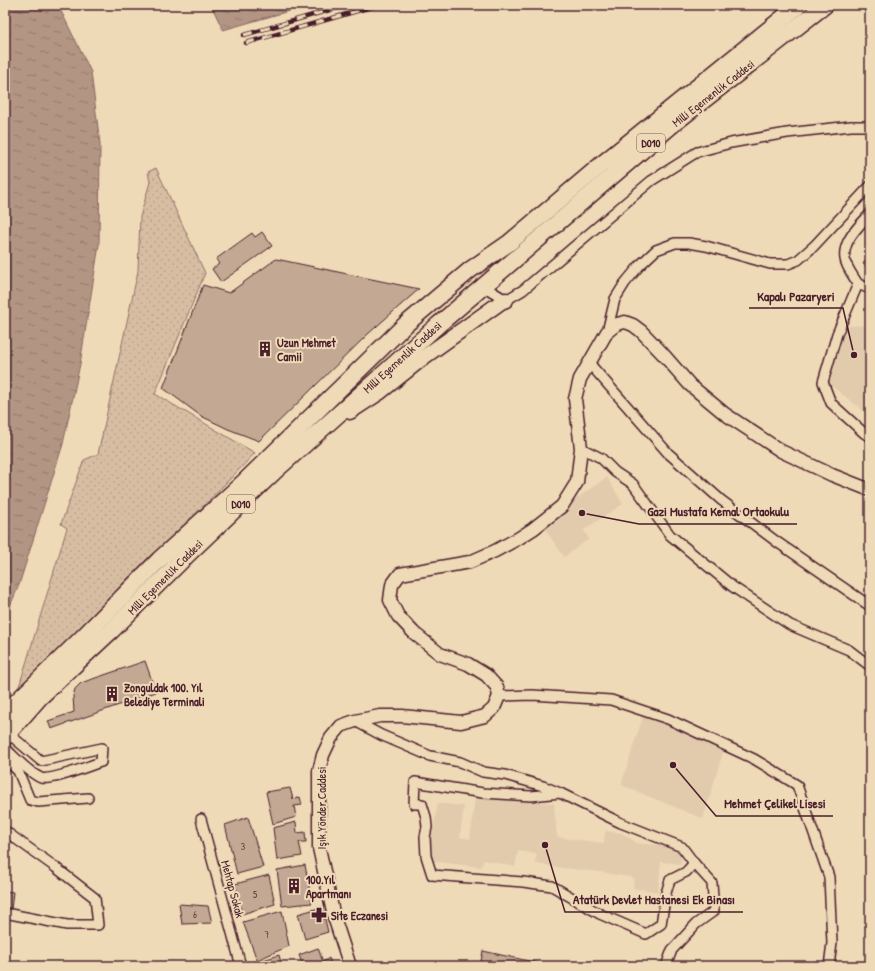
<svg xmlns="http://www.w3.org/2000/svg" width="875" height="971" font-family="'Patrick Hand',sans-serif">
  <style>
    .built { fill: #e2cbad }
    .park { fill: url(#park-dots); stroke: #906e67 }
    .water { fill: url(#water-ripples); stroke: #896660 }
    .building { fill: #c3a993; stroke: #4a1f2b }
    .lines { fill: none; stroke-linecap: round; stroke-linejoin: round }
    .street-casing { stroke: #4a1f2b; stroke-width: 12 }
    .secondary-casing { stroke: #4a1f2b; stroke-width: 15 }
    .primary-casing { stroke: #4a1f2b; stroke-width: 17 }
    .highway-casing { stroke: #4a1f2b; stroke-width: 19 }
    .street { stroke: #efdab8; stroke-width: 9 }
    .secondary { stroke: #efdab8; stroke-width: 12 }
    .primary { stroke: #efdab8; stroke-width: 14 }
    .highway { stroke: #efdab8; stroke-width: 16 }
    .rail-casing { stroke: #4a1f2b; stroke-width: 4.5 }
    .rail { stroke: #efdab8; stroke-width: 3; stroke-dasharray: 9; stroke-linecap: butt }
    .labels { text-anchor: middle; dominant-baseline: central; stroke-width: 4; stroke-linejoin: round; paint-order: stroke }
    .number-label { font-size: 10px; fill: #684245 }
    .shield { fill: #efdab8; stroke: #7c5755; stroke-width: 1 }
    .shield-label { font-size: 11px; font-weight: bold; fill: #4a1f2b }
    .street-label { font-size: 12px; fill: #4a1f2b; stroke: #efdab8 }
    .poi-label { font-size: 12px; font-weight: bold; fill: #4a1f2b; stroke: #efdab8; text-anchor: start }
    .leader { fill: none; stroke: #4a1f2b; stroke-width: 1.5 }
    .callout-dot { fill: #4a1f2b; stroke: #efdab8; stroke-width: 1.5 }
    .callout-label { font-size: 13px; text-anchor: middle; font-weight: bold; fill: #4a1f2b; stroke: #efdab8; stroke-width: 4; stroke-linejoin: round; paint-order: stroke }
  </style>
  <defs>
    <pattern id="park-dots" width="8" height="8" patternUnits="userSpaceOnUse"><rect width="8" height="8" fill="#d7bea3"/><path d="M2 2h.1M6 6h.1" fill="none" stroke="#baa38c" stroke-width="1.8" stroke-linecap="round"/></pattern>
    <pattern id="water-ripples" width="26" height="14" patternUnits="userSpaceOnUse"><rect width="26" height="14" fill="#b39584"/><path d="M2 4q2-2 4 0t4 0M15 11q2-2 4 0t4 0" fill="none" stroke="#94796c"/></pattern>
  </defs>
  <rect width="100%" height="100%" fill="#efdab8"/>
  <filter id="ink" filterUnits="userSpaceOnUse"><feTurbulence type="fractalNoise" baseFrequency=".025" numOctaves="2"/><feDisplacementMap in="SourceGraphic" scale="8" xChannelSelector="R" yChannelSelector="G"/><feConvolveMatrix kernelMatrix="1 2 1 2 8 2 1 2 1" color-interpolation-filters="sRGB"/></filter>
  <g filter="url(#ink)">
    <g class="built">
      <polygon points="870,325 870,416 828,383 846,326"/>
      <polygon points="607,477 623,504 584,530 589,539 564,557 541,523"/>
      <polygon points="643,716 725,746 703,819 621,785"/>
      <polygon points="475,797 502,798 554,803 557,837 604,843 605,831 622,833 637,843 682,847 681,864 661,862 658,892 633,888 634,878 600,872 554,867 534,863 537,854 518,851 515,867 484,860 481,867 427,861 438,803 464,806 460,837 470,839"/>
    </g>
    <polygon class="park" points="156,168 205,273 155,394 255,453 172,539 18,690 67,528 61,524 84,460 98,454 138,271 140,217 150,182 148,172"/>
    <g class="water">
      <polygon points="5,5 58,5 91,72 100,144 99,245 80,364 63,444 19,585 5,618"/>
      <polygon points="211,5 310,5 223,30"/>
    </g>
    <g class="building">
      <polygon points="262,232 272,246 221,282 212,269 219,264 216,259 252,233 255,237"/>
      <polygon points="870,254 870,268 863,264"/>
      <polygon points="276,259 419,289 368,334 259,441 228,429 201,416 163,388 203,285 229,293"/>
      <polygon points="145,661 156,692 51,729 48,721 74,712 73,696 75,689 81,683"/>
      <polygon points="290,788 293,799 300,797 302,805 294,806 296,817 273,824 266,792"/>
      <polygon points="248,817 263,867 237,874 225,825"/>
      <polygon points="296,822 297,833 305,832 306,842 299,842 302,856 277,860 273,828"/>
      <polygon points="305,865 312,903 282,906 277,870"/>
      <polygon points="269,875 275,904 242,914 235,884"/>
      <polygon points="5,891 13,892 11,910 5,909"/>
      <polygon points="179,904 208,906 212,923 182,924"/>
      <polygon points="322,907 328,932 305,939 298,914"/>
      <polygon points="282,911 289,946 257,960 243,922"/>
      <polygon points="318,948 323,962 329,958 332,966 303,966 299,955"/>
      <polygon points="483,951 552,966 480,966"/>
      <polygon points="279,955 282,966 262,966 260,961"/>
    </g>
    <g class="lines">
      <defs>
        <g id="street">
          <path d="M 870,214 C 859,226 842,241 845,259 C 846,267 854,277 858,284 L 837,334 L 823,382 L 831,403 L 864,433 L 870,437"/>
          <polyline points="858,284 870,289"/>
          <polyline points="483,286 506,300 523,290 651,181 697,152 731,143 787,133 851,126 870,126"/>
          <polyline points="607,332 615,299 625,283 640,265 656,250 675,243 689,243 706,246 770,264 788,264 798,260 814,246 870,186"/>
          <polyline points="589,363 668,453 721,500 777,542 870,606"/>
          <polyline points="581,448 601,458 615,472 633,484 670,535 733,587 790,625 849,650 870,666"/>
          <polyline points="499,696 532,695 611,700 668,719 754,759 797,785 829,877 832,943 829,966"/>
          <polyline points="355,721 381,735 430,756 460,762 483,772 505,775 543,786 560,793 621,823 682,847 694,863"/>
          <path d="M 5,748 C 15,757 29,773 41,778 C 53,781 88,766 101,762 L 102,748 L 41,761 L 8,733"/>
          <polyline points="5,759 18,771 30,800 38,802 88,798"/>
          <polyline points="560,793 531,796 483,793 415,782 414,804 422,804 426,817 427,827 425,837 426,856 432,875 523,882 552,886 600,914 646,934 661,924 666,893 670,880 686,872 694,863 712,883 714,911 696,924 672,950 666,966"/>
          <polyline points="201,819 241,966"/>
          <polyline points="5,831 55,867 95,898 98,925 67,925 5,913"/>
        </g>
        <polyline id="secondary" points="350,966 334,917 319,848 319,771 323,755 331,738 341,726 355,721 380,716 402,716 461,722 485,716 494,708 499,696 497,687 486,675 468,664 440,654 414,633 398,616 390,600 392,585 400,574 470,562 495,551 519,538 533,529 562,506 577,482 581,448 575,399 580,379 607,332 617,324 625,322 633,325 641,331 662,353 690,385 725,414 781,451 832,475 870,490"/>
        <polyline id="primary" points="350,412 379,393 424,357 501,302 506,300"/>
        <g id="highway">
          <polyline points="5,713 81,639 159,560 243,483 405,325 470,270 509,243 601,165 799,5"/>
          <polyline points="5,737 40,697 112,630 186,556 276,470 438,325 673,124 825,5"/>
        </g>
      </defs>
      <use href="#street" class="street-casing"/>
      <use href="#secondary" class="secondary-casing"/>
      <use href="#primary" class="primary-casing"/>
      <use href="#highway" class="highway-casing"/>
      <use href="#street" class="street"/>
      <use href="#secondary" class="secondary"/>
      <use href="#primary" class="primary"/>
      <use href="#highway" class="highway"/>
      <defs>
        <g id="rail">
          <polyline points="244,35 347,5"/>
          <polyline points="246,43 378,5"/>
        </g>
      </defs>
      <use href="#rail" class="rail-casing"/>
      <use href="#rail" class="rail"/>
    </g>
  </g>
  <defs>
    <symbol id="building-bare" viewBox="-9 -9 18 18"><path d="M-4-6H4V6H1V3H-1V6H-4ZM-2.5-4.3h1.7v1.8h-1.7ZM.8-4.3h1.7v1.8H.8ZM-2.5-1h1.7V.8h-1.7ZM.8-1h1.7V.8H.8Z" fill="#4a1f2b" stroke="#efdab8" stroke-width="2.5" paint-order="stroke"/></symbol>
    <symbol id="pharmacy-bare" viewBox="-9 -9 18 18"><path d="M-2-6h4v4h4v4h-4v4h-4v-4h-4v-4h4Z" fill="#4a1f2b" stroke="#efdab8" stroke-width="2.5" paint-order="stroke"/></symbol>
  </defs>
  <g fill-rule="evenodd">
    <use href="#building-bare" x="254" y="338" width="22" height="22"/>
    <use href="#building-bare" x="101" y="683" width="22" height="22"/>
    <use href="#building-bare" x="283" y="875" width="22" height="22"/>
    <use href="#pharmacy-bare" x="308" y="904" width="22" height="22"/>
  </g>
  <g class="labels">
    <g class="number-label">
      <text x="243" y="846">3</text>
      <text x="255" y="894">5</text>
      <text x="195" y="914">6</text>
      <text x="267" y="934">7</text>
    </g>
    <g class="shield">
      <rect x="637" y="134" width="28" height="18" rx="3"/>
      <rect x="227" y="495" width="28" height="18" rx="3"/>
    </g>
    <g class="shield-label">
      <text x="651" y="143">D010</text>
      <text x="241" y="504">D010</text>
    </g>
    <g class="street-label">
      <text transform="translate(713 93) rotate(-38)">Milli Egemenlik Caddesi</text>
      <text transform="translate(402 357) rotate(-42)">Milli Egemenlik Caddesi</text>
      <text transform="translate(165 577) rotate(-45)">Milli Egemenlik Caddesi</text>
      <text transform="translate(321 808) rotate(-90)">Işık Yönder Caddesi</text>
      <text transform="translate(233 889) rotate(75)">Mehtap Sokak</text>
    </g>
    <g class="poi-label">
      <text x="277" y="342">Uzun Mehmet<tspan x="277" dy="14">Camii</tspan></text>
      <text x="124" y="687">Zonguldak 100. Yıl<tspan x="124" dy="14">Belediye Terminali</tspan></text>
      <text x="306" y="879">100.Yıl<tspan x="306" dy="14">Apartmanı</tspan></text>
      <text x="331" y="915">Site Eczanesi</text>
    </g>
  </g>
  <path class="leader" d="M854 355L843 308H749M582 513L639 524H797M673 765L716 816H833M545 845L565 912H743"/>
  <g class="callout-dot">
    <circle cx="854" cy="355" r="4"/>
    <circle cx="582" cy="513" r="4"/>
    <circle cx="673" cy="765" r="4"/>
    <circle cx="545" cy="845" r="4"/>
  </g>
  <g class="callout-label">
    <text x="796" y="301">Kapalı Pazaryeri</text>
    <text x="718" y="516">Gazi Mustafa Kemal Ortaokulu</text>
    <text x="775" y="808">Mehmet Çelikel Lisesi</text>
    <text x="654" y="904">Atatürk Devlet Hastanesi Ek Binası</text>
  </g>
  <rect width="875" height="971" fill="none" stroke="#efdab8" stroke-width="20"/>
  <rect x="10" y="10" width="855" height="951" fill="none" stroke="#4a1f2b" stroke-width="1.5" filter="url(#ink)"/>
</svg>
